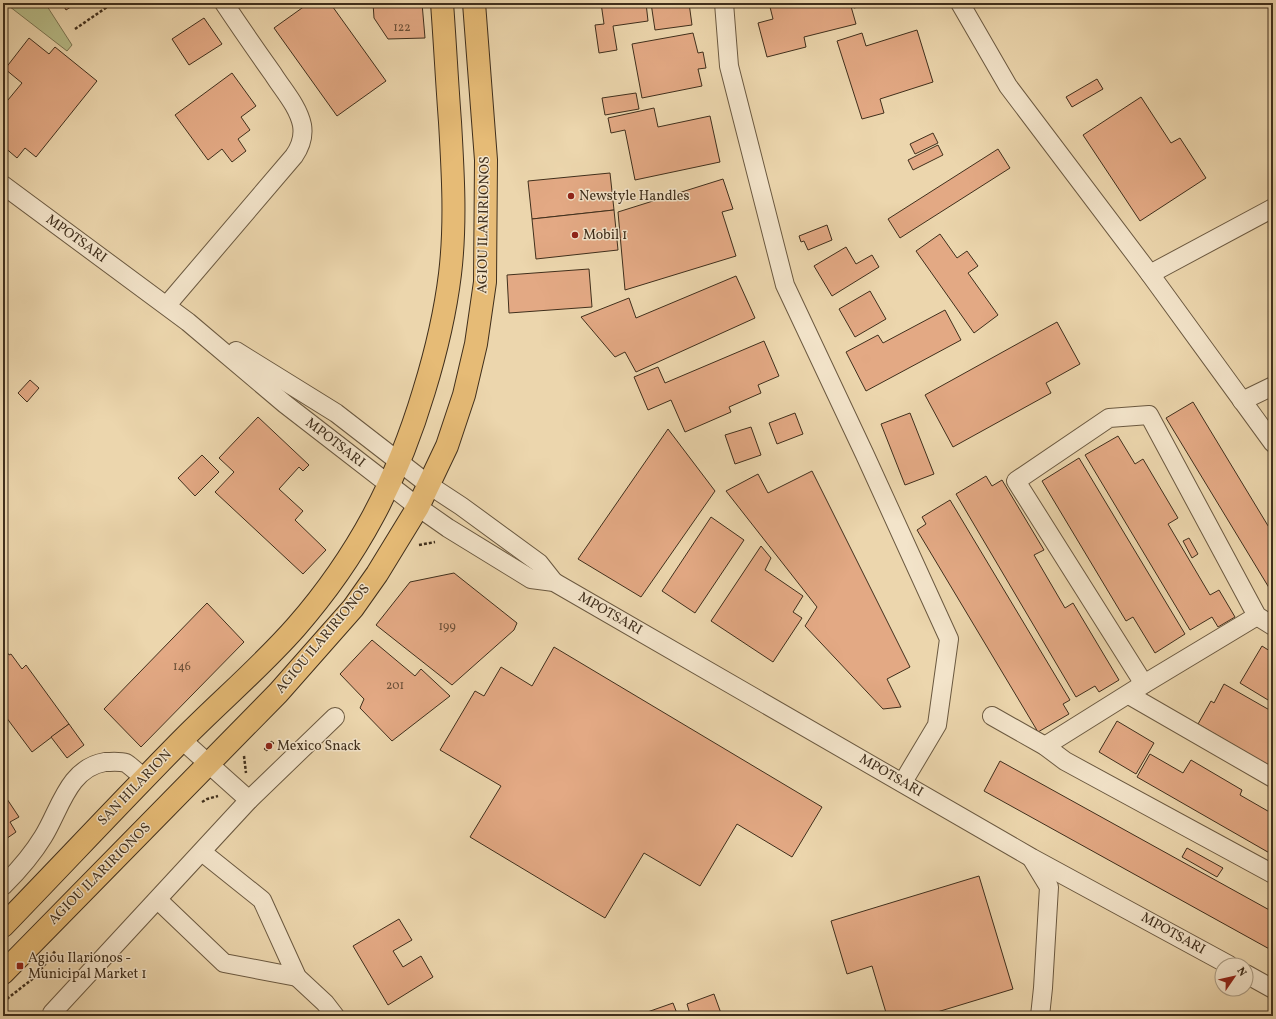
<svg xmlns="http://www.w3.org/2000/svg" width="1276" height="1019" font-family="Vollkorn,serif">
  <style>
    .green { fill: #b8be8a; stroke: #7c7653 }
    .building { fill: #e3a984; stroke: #402f1c }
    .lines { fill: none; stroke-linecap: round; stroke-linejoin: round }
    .minor-casing { stroke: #6b5940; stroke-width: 20 }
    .major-casing { stroke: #402f1c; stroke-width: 24 }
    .path { stroke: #402f1c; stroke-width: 2.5; stroke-dasharray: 3 2; stroke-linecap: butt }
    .minor { stroke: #f3e4ca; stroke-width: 18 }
    .major { stroke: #e6bb76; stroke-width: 22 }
    .poi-dot { fill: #8f2418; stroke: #f3e4ca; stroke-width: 1.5 }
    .labels { text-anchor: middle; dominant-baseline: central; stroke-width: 3; stroke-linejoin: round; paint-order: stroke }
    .number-label { font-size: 12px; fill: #694e36 }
    .poi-label { font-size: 14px; fill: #402f1c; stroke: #f3e4ca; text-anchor: start }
    .street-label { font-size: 14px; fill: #402f1c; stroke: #f3e4ca }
  </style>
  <rect width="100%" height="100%" fill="#ecd6ad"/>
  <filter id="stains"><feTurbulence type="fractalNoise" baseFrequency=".005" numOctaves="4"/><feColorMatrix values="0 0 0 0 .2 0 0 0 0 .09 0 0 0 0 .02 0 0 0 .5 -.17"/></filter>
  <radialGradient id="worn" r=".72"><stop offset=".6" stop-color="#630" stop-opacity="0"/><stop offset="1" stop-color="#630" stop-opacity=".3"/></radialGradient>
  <polygon class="green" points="5,3 45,3 72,45 67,51"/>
  <g class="building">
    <polygon points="62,3 77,3 66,10"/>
    <polygon points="309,3 330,3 386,81 337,116 274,28"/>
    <polygon points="373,3 422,3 425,38 388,39 374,18"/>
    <polygon points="601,3 646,3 648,21 613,26 617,50 599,53 595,25 604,24"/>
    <polygon points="651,3 689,3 692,25 655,30"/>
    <polygon points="769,3 850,3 856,24 804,37 806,47 767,57 758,23 773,19"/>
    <polygon points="852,3 864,3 865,5 854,8"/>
    <polygon points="204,18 222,44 189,65 172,39"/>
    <polygon points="917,30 933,82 880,99 884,113 862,119 837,41 862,33 866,46"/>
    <polygon points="693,33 698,53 703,52 706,68 698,69 702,86 642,98 632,44"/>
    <polygon points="29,38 49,54 55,47 97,81 36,157 25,148 17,158 3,146 3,106 22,83 5,69"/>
    <polygon points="232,73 256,106 241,117 250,130 238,139 246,151 232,162 222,149 208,160 175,115"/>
    <polygon points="1097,79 1103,89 1072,107 1066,97"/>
    <polygon points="636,93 639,109 605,115 602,98"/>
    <polygon points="1141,97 1171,143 1180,138 1206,178 1140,221 1083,135"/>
    <polygon points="654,108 658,127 710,116 720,162 635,180 625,130 611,133 608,118"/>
    <polygon points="933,133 938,143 915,154 910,144"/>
    <polygon points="938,145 943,155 913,170 908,160"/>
    <polygon points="998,149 1010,168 900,238 888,219"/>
    <polygon points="610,173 614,210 532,219 528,181"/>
    <polygon points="723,179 733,209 722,212 736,256 625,290 618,212"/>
    <polygon points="614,210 618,250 536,259 532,219"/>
    <polygon points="827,225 832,240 808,250 804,241 801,242 799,236"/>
    <polygon points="940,234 957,258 967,251 978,266 968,273 998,315 974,333 916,251"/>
    <polygon points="846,247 856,264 872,255 879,267 832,296 814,266"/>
    <polygon points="589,269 592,307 509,313 507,275"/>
    <polygon points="736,276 755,318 636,372 625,352 615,357 581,317 629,298 636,318"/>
    <polygon points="870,291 886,319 855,337 839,309"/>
    <polygon points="945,310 961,340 866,391 846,352 878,335 883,343"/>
    <polygon points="1057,322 1080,364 1046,383 1051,393 953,447 925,395"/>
    <polygon points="764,341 779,376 758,385 761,393 729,407 731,412 685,432 671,400 648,410 634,377 658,367 665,383"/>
    <polygon points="30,380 39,388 27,402 18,393"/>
    <polygon points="1193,402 1273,534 1273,590 1271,591 1166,418"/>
    <polygon points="795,413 803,434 777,444 769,423"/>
    <polygon points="910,413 934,474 905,485 881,424"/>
    <polygon points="258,417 309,465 303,471 299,467 279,489 303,511 295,520 326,550 303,574 215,492 234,472 219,458"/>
    <polygon points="751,427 761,455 735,464 725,435"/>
    <polygon points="668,429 715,491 641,597 578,559"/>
    <polygon points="1118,436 1135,464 1143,459 1178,518 1168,524 1210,595 1219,590 1235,617 1218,627 1212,617 1190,630 1085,455"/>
    <polygon points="202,455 219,472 195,496 178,478"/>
    <polygon points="1079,458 1185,634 1155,653 1133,617 1126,621 1042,481"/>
    <polygon points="812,471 910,667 887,679 901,707 883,709 805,626 817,607 726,491 758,474 768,493"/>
    <polygon points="986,476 992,486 1002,480 1044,550 1034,555 1065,608 1073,603 1119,680 1099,692 1095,686 1076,697 956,494"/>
    <polygon points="950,500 1070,700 1063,704 1069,714 1038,732 917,530 926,524 922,517"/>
    <polygon points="711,517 744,540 695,613 662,591"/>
    <polygon points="1189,538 1198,554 1192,558 1183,541"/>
    <polygon points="761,546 771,558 765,570 803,596 793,612 802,618 773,662 711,621"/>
    <polygon points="454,573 517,623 514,630 452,685 376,625 410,582"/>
    <polygon points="207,603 244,642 141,747 104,709"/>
    <polygon points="372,640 415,676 421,669 450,696 392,741 360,708 364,699 340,674"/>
    <polygon points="3,646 9,655 11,654 22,669 26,665 69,724 32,752 3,713"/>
    <polygon points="1262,646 1273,653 1273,703 1240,683"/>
    <polygon points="554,647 822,807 792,857 737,824 700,886 644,853 605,918 470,837 501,786 440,750 475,691 484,696 501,667 532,686"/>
    <polygon points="1224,684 1273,712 1273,768 1198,724 1211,701 1214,703"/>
    <polygon points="1117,721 1154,743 1136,774 1099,752"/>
    <polygon points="69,724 84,745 67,758 51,737"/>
    <polygon points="271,741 274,743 267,751 264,749"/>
    <polygon points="1150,754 1183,773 1191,760 1242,790 1240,795 1273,814 1273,855 1137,777"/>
    <polygon points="1000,761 1273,912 1273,951 984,791"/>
    <polygon points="3,793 19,817 10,822 16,832 3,841"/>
    <polygon points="1187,848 1223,868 1217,877 1182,857"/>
    <polygon points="979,876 1013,989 924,1016 887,1016 872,966 847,974 831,921"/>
    <polygon points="399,919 412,940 393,951 403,967 421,956 433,977 388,1005 353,946"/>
    <polygon points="714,994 722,1016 685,1016 690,1014 687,1004"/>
    <polygon points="673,1003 678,1016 636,1016"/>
  </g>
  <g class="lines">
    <defs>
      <g id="minor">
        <polyline points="724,3 729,66 785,285 865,455 949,639 937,725 903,782"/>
        <polyline points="960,3 1008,86 1150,274 1273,443"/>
        <polyline points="3,185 188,322 285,404 418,507 448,528 531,579 554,582 1032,858 1229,965"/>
        <polyline points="1150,274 1273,208"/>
        <path d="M 167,305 L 294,156 C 301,146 304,137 302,125 C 298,106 283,90 273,74 C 256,50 240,27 224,3"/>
        <polyline points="236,351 336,413 429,485 461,506 539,563 554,582"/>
        <polyline points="1242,401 1273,386"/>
        <polyline points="1144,684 1016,481 1109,418 1149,415 1257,616 1273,626"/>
        <polyline points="1129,695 1273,778"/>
        <polyline points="992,716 1045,746 1065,761 1273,874"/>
        <polyline points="182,740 249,800"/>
        <polyline points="1045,746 1144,684 1257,616"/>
        <polyline points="202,852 262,900 297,977 325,1003 335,1016"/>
        <polyline points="1032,859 1049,887 1043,988 1040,1016"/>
        <path d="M 3,886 C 18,871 32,855 43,837 C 60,810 68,768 105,762 C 111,762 120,761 126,763 C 132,767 139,774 145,779"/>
        <polyline points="158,900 224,963 297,977"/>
        <polyline points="1246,974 1273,989"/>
        <polyline points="52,1013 249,800 335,717"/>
      </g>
      <g id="major">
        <path d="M 3,926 C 62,865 120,803 180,742 C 218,703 260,668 296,627 C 358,556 397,481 424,391 C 436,352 445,315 450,274 C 456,224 453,173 450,122 C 447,83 445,43 442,3"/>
        <polyline points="3,973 278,693 353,608 377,574 418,507 447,446 464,395 476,344 485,282 486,160 474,3"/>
      </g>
    </defs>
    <use href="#minor" class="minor-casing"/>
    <use href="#major" class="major-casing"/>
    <g class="path">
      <polyline points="75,29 113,3"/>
      <polyline points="419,545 435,542"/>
      <polyline points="244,756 246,773"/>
      <polyline points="202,802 207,799 218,796"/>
      <polyline points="3,1002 35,977 56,950"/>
    </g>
    <use href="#minor" class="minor"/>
    <use href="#major" class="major"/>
  </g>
  <g class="poi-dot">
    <circle cx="571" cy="196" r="4"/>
    <circle cx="575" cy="235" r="4"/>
    <circle cx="269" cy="746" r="4"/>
    <rect x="16" y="962" width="8" height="8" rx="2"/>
  </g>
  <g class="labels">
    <g class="number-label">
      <text x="402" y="28">122</text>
      <text x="447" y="627">199</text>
      <text x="182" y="667">146</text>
      <text x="395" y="686">201</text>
    </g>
    <g class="poi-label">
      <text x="579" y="196">Newstyle Handles</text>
      <text x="583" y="235">Mobil 1</text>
      <text x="277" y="746">Mexico Snack</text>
      <text x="28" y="958">Agiou Ilarionos -<tspan x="28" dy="16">Municipal Market 1</tspan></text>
    </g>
    <g class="street-label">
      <text transform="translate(484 225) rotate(-89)">AGIOU ILARIRIONOS</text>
      <text transform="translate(76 239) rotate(36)">MPOTSARI</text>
      <text transform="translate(335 443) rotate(38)">MPOTSARI</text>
      <text transform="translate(610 614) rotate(30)">MPOTSARI</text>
      <text transform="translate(323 639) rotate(-50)">AGIOU ILARIRIONOS</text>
      <text transform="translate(891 776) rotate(30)">MPOTSARI</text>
      <text transform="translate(135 788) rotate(-46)">SAN HILARION</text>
      <text transform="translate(100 874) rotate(-45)">AGIOU ILARIRIONOS</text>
      <text transform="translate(1173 934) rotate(29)">MPOTSARI</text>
    </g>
  </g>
  <rect width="1276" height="1019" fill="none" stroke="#ecd6ad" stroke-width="16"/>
  <rect x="4" y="4" width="1268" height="1011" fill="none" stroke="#402f1c" stroke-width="2"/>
  <rect x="8" y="8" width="1260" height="1003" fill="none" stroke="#402f1c"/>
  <g transform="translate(1234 977) rotate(56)"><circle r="19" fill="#f3e4ca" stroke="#ab9c84"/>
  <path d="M0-3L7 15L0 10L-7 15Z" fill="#8f2418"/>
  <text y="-6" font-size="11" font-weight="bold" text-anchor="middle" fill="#402f1c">N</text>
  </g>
  <rect width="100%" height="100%" filter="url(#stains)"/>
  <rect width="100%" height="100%" fill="url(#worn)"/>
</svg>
